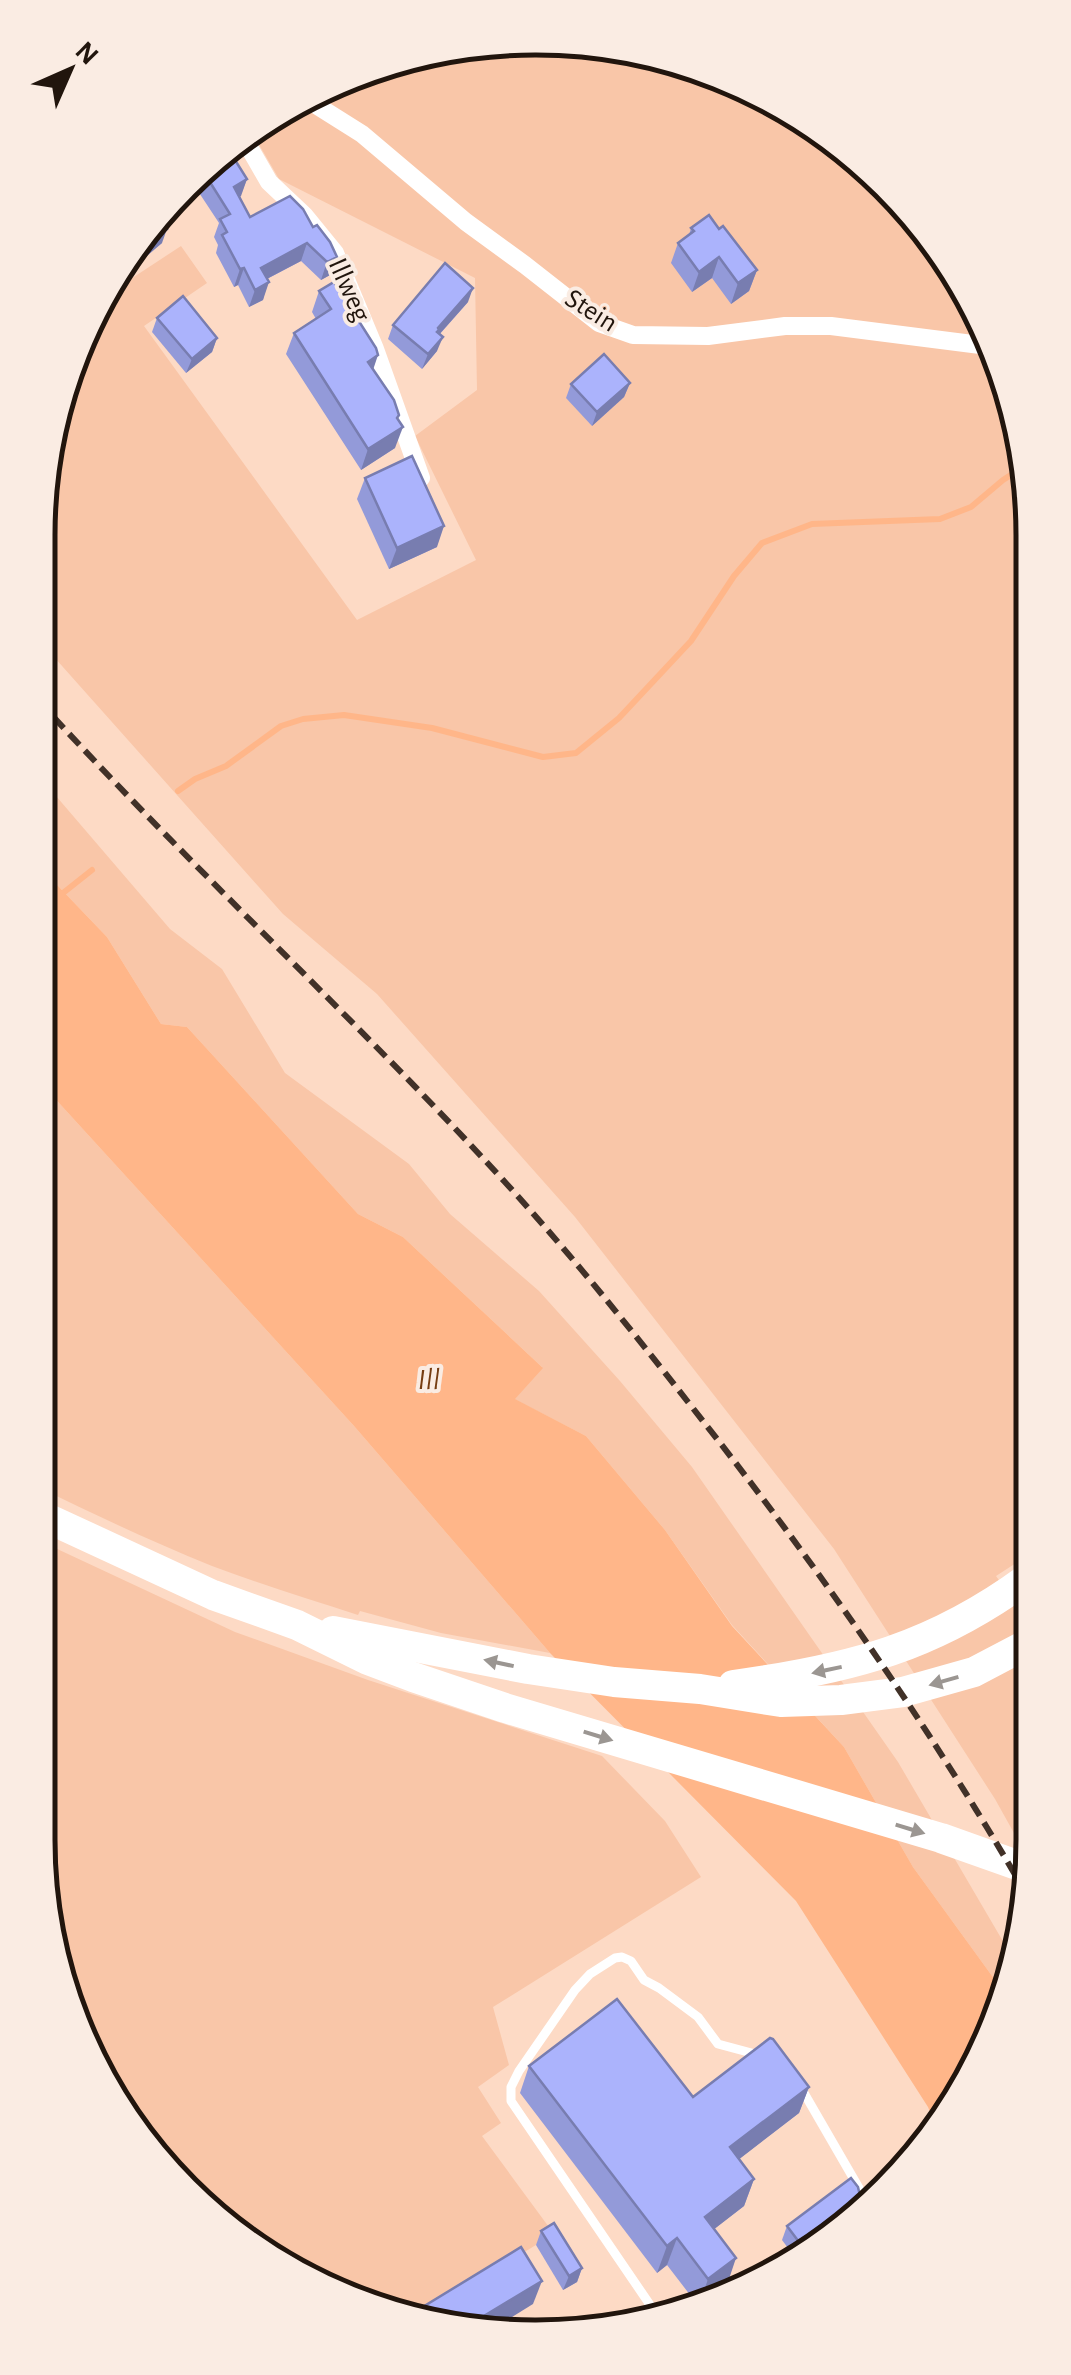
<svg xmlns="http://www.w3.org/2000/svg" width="1071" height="2375" font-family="'Alegreya Sans',sans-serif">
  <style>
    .green { fill: #f9c6a8 }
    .water { fill: #ffb689 }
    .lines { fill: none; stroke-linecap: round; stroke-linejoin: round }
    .stream { stroke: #ffb689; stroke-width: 6 }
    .service { stroke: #fff; stroke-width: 9 }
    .minor { stroke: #fff; stroke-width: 18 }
    .motorway { stroke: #fff; stroke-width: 30 }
    .rail { stroke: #413128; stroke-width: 6; stroke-dasharray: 15 8; stroke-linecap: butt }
    .wall { fill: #939ad9 }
    .shaded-wall { fill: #787db0 }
    .building { fill: #abb3fc; stroke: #787db0; stroke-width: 2.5 }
    .oneway { fill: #9b9692 }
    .labels { text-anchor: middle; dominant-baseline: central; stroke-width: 8; stroke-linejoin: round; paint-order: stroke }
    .street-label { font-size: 28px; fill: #21150d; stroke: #faece3 }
    .water-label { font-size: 30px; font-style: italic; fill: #763d12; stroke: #faece3 }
    .rim { fill: none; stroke: #21150d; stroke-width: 5 }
  </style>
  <rect width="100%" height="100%" fill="#fddac5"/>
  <g class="green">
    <polygon points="535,38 726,75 838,140 930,232 995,344 1029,470 1033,1552 996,1576 1033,1628 1033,1840 1029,1860 995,1799 834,1549 575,1217 377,994 283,914 38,639 38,535 75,345 111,292 181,246 207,283 144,326 357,620 476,560 415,436 477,390 475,278 279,179 254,136 344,76"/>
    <polygon points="38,775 170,929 222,969 285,1073 409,1164 450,1214 539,1291 620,1381 692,1467 898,1762 1011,1955 1003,1991 913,1867 844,1747 732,1625 665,1530 586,1436 514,1399 542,1367 403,1237 358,1214 187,1027 161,1024 107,937 38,865"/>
    <path d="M 38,1080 L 354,1426 L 550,1653 L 441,1633 L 360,1611 L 358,1615 C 309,1599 260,1584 212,1566 C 153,1542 95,1515 38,1487 Z"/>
    <polygon points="38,1540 235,1632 368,1680 602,1756 665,1821 701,1877 493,2007 509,2065 478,2087 501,2123 482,2136 554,2234 414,2319 287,2271 161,2167 64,2000 38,1840"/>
  </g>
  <polygon class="water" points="38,865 107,937 161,1024 187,1027 358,1214 403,1237 543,1368 515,1399 586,1436 665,1530 732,1626 844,1747 913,1867 1003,1991 996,2030 936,2127 928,2107 796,1901 550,1653 354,1426 38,1080"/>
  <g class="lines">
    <g class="stream">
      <polyline points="178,791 195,779 226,766 281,726 303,719 344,715 432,728 543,757 576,753 619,718 691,641 734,576 762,543 812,524 940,519 971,507 1003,480 1028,464"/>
      <polyline points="58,897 92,870"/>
    </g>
    <g class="service">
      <polyline points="800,2086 859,2188 862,2207"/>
      <polyline points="758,2281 784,2271"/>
      <polyline points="659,2318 511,2101 511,2087 519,2071 575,1990 590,1974 615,1958 622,1957 631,1961 644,1980 659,1988 698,2017 718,2044 759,2055"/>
    </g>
    <g class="minor">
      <polyline points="308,100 362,134 466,222 525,265 599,323 633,335 708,336 785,326 831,326 996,347"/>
      <polyline points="246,142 269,182 304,215 335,253 375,349 421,478"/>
    </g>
    <g class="motorway">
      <polyline points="38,1514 213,1595 297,1625 368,1660 413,1677 505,1708 941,1838 1028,1869"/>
      <polyline points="333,1631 528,1669 614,1682 700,1689 781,1702 841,1700 903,1692 974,1672 1033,1641"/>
      <path d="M 733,1685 C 851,1669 936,1647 1033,1574"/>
    </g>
    <path class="rail" d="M 38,700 C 188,865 353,1016 504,1181 C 569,1252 629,1327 688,1402 C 811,1557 925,1719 1024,1890"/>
  </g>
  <g class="wall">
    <polygon points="245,142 240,156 235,160 247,179 240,197 250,217 313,227 337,257 330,275 321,280 301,261 267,279 263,300 249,307 238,285 234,287 216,253 218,245 214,237 219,223 190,179"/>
    <polygon points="159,220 162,243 136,265 132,260"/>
    <polygon points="691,228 719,229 757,270 749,291 731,304 712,278 692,292 671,263 678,243 689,235"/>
    <polygon points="319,291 373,370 397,419 395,448 361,470 286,354 294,333 316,319 312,312"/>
    <polygon points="468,302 439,335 437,351 422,369 388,339 393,325"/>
    <polygon points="157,318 217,338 212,352 186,373 152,332"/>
    <polygon points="630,383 624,397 592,426 566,398 571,384"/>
    <polygon points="365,478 437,547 389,569 357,499"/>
    <polygon points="529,2066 693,2097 809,2087 799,2113 739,2159 754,2179 744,2206 714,2229 727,2285 706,2300 697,2304 667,2265 657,2273 520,2093"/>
    <polygon points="854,2210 794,2256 782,2240 787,2226"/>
    <polygon points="541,2231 582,2268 577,2282 563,2290 536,2245"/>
  </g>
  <g class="shaded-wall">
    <polygon points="245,142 240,156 222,167 227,154"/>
    <polygon points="247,179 241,196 228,204 234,187"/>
    <polygon points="167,229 162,243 136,265 141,251"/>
    <polygon points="307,243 301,261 255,285 261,268"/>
    <polygon points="337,257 330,275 321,280 327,262"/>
    <polygon points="719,257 712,278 692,292 699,272"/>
    <polygon points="244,268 238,285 234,287 240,269"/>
    <polygon points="757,270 749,291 731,304 738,283"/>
    <polygon points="269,282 263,300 249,307 255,290"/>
    <polygon points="473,288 468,302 436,338 438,328"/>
    <polygon points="443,337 437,351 422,369 428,354"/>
    <polygon points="217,338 212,352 186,373 192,359"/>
    <polygon points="378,355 371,376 368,362"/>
    <polygon points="630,383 624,397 592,426 597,412"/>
    <polygon points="403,427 395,448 361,470 368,449"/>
    <polygon points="444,526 437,547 389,569 397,548"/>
    <polygon points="809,2087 799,2113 720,2174 730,2147"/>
    <polygon points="754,2179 744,2206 695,2244 705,2217"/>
    <polygon points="860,2196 854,2210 794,2256 799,2242"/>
    <polygon points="677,2238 667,2265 657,2273 667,2246"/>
    <polygon points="736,2258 727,2285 706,2300 700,2303 708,2279"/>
    <polygon points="582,2268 577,2282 563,2290 569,2276"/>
    <polygon points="542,2281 533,2304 494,2328 464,2328"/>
  </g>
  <g class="building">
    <polygon points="230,152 247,179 234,187 250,217 290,196 303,209 313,227 317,225 330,242 337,257 327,262 307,243 261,268 269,282 255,290 244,268 240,269 222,235 227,232 220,219 230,214 203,171"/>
    <polygon points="709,215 719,229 723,226 757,270 738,283 719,257 699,272 678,243 694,231 691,228"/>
    <polygon points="159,220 167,229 141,251 139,249"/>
    <polygon points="445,263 473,288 438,328 439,330 437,332 443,337 428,354 393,325"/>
    <polygon points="334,282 376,348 378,355 368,362 394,400 399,415 397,418 403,427 368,449 294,333 331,309 319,291"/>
    <polygon points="183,296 217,338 192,359 157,318"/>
    <polygon points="604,354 630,383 597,412 571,384"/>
    <polygon points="412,456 444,526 397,548 365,478"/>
    <polygon points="617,1999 693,2097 770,2038 773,2039 809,2087 730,2147 754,2179 705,2217 736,2258 708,2279 677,2238 667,2246 529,2066"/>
    <polygon points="851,2178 858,2187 860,2196 799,2242 787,2226"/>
    <polygon points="554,2223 582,2268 569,2276 541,2231"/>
    <polygon points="521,2247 542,2281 464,2328 439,2328 408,2316"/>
  </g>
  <defs><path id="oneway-solid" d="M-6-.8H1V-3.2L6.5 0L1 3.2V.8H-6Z" transform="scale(2.5)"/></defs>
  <g class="oneway">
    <use href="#oneway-solid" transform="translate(499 1663) rotate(-168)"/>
    <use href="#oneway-solid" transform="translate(827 1670) rotate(168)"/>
    <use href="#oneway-solid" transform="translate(944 1681) rotate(164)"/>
    <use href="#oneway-solid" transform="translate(598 1736) rotate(17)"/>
    <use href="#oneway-solid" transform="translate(910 1829) rotate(17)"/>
  </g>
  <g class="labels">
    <g class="street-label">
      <text transform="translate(349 290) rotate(66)">Illweg</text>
      <text transform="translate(591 311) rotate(32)">Stein</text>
    </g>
    <g class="water-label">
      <text x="429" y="1380">Ill</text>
    </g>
  </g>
  <path d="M0 0H1071V2375H0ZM535 55H536A480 480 0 0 1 1016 535V1840A480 480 0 0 1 536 2320H535A480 480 0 0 1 55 1840V535A480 480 0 0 1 535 55Z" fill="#faece3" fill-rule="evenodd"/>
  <path class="rim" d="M535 55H536A480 480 0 0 1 1016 535V1840A480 480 0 0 1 536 2320H535A480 480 0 0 1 55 1840V535A480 480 0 0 1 535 55Z"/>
  <g transform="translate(70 70) rotate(45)" stroke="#faece3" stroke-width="8" paint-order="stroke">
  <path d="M0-8L18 38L0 25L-18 38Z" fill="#21150d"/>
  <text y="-15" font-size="28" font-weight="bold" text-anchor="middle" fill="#21150d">N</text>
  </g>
</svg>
